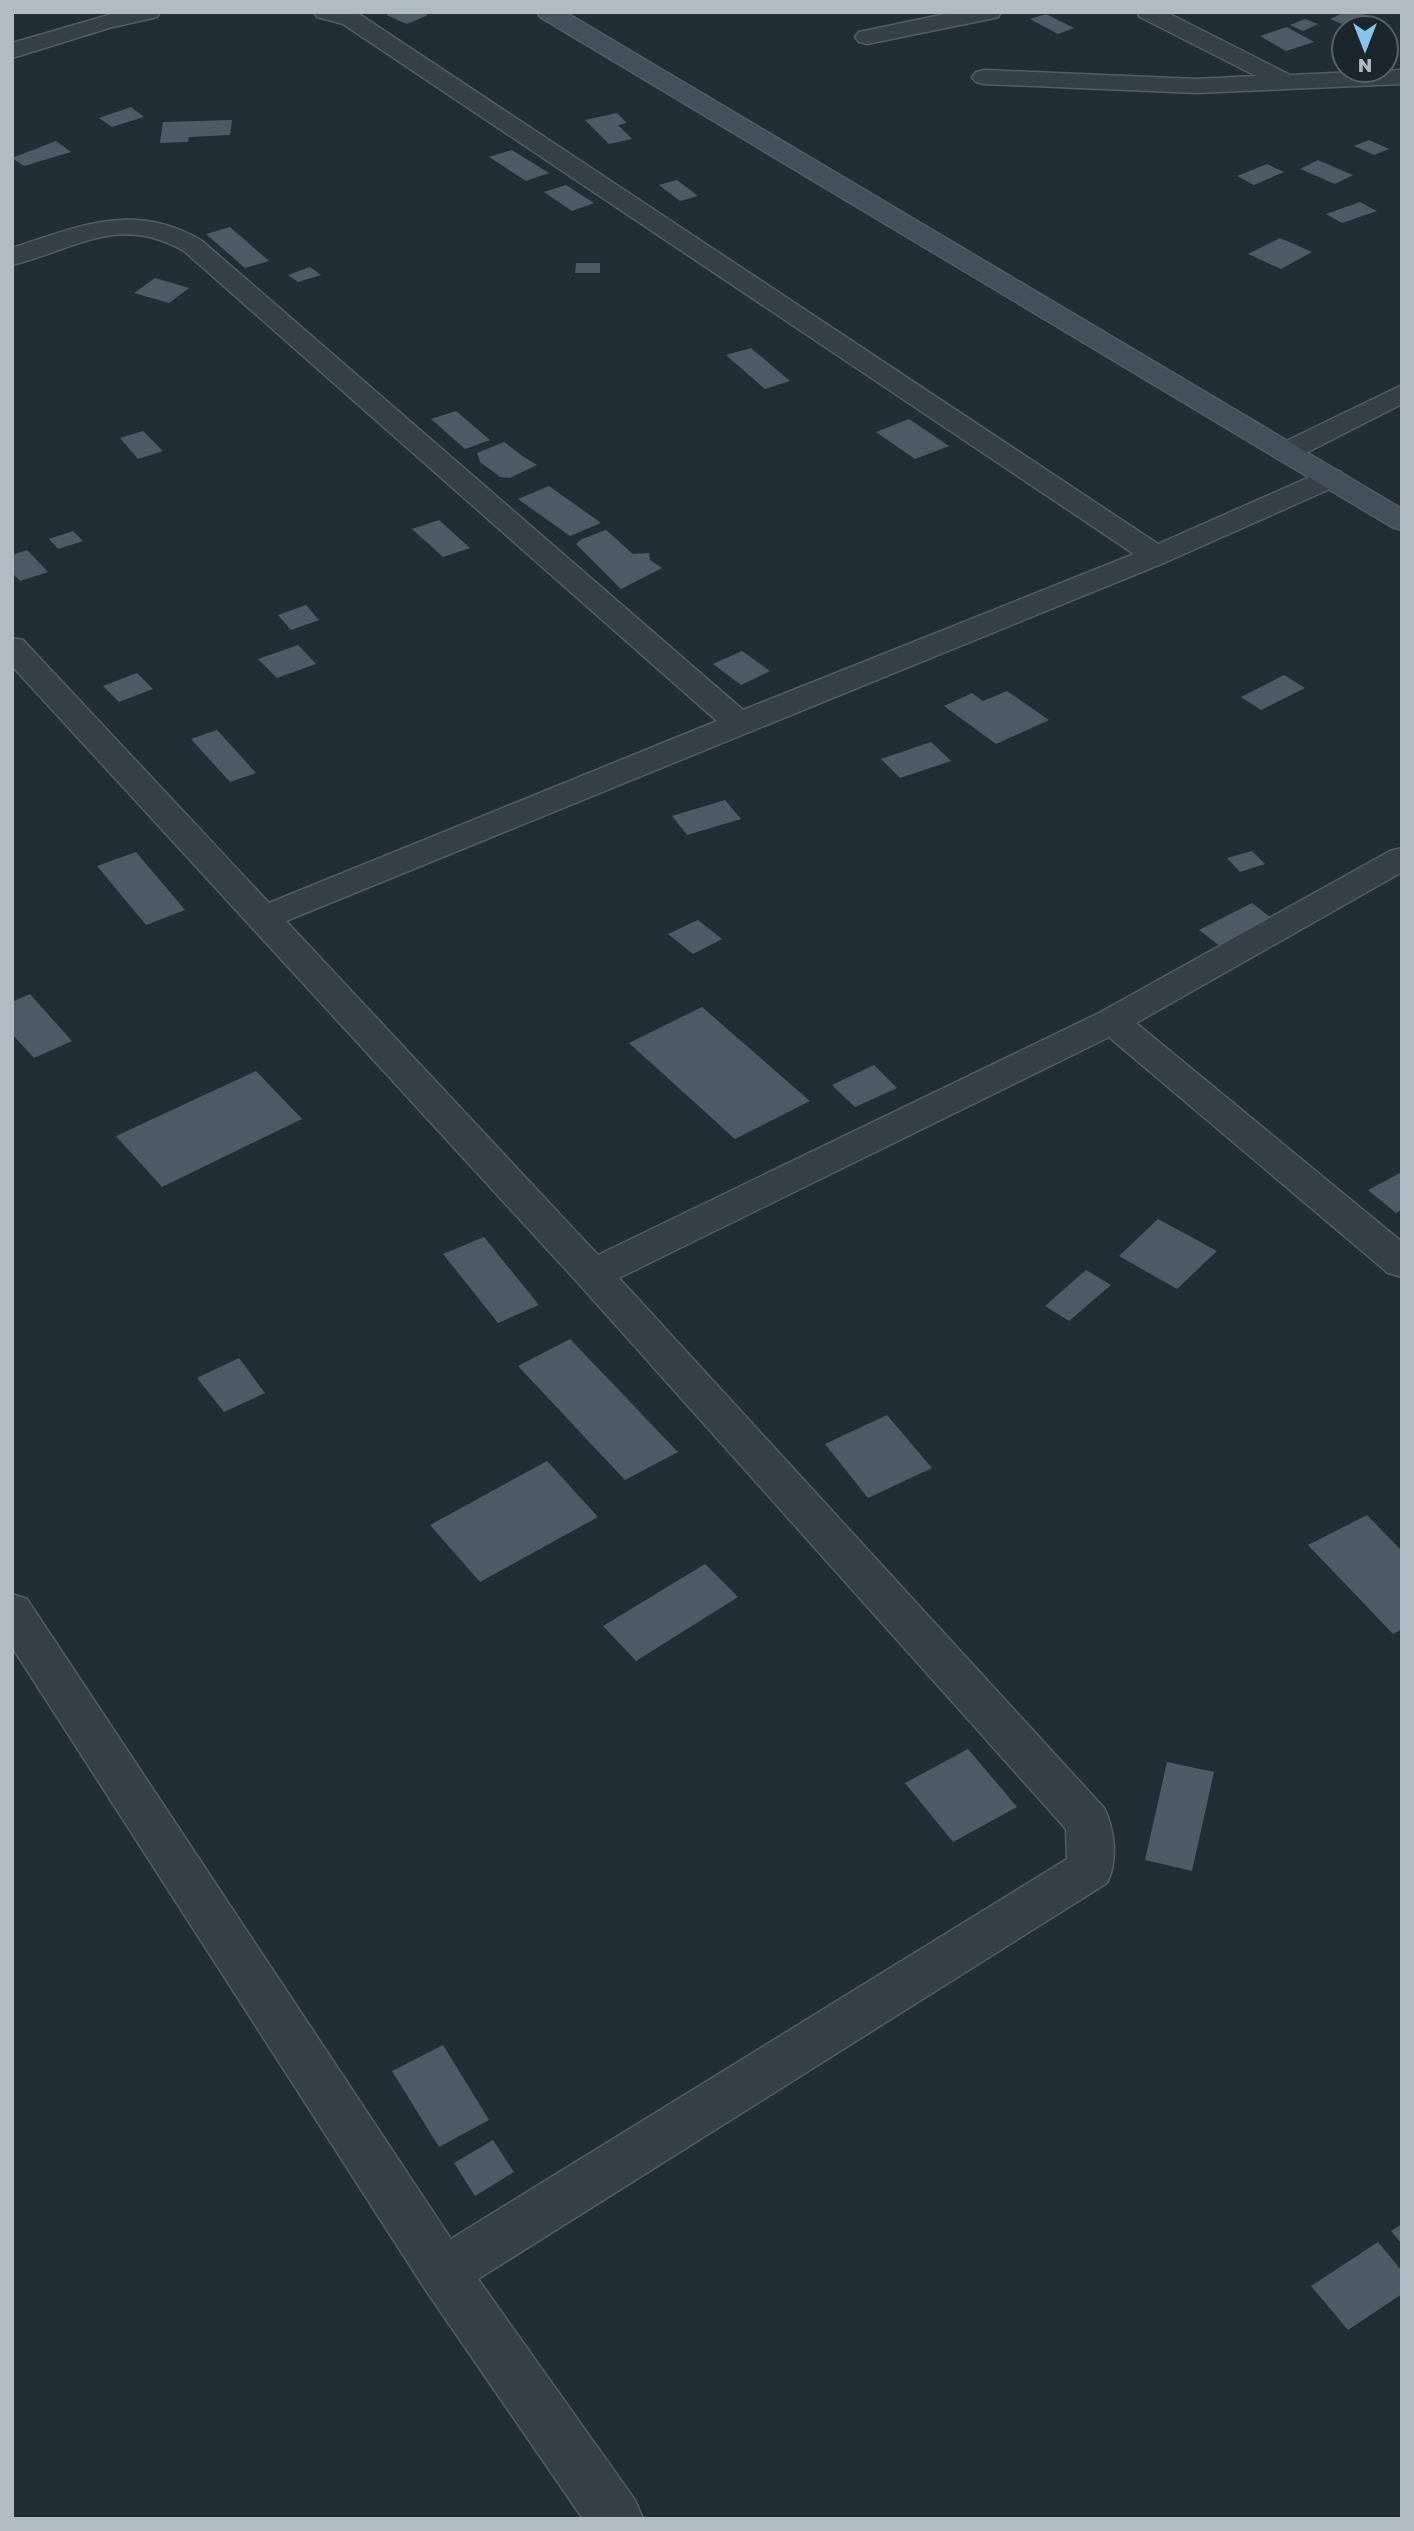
<svg xmlns="http://www.w3.org/2000/svg" width="1414" height="2531" font-family="'Golos Text',sans-serif">
  <style>
    .building { fill: #4d5b65 }
    .lines { fill: none; stroke-linecap: round; stroke-linejoin: round }
    .street-casing { stroke: #535e64; stroke-width: 3 }
    .secondary-casing { stroke: #535e64; stroke-width: 3 }
    .street { fill: #354047; fill-rule: evenodd }
    .secondary { fill: #445059; fill-rule: evenodd }
  </style>
  <rect width="100%" height="100%" fill="#222e36"/>
  <g class="building">
    <polygon points="393,12 421,12 428,15 407,24 386,15"/>
    <polygon points="1345,12 1371,12 1342,24 1330,19"/>
    <polygon points="1046,14 1074,28 1058,34 1030,19"/>
    <polygon points="1305,19 1318,24 1303,31 1290,25"/>
    <polygon points="1287,27 1314,42 1286,51 1260,36"/>
    <polygon points="131,107 144,117 112,127 99,118"/>
    <polygon points="617,113 627,123 618,125 632,139 609,144 585,120"/>
    <polygon points="232,120 230,135 189,137 188,142 160,143 163,122"/>
    <polygon points="1369,140 1389,149 1374,155 1354,146"/>
    <polygon points="56,141 71,152 24,166 12,158"/>
    <polygon points="512,150 549,173 526,181 489,157"/>
    <polygon points="1318,160 1353,175 1335,184 1300,169"/>
    <polygon points="1267,164 1284,172 1254,185 1237,176"/>
    <polygon points="677,180 698,196 680,201 659,185"/>
    <polygon points="566,185 594,203 572,211 544,192"/>
    <polygon points="1360,202 1377,211 1342,223 1326,214"/>
    <polygon points="230,227 269,261 245,268 206,234"/>
    <polygon points="1280,238 1312,252 1281,269 1248,254"/>
    <polygon points="576,263 600,263 600,273 575,273"/>
    <polygon points="310,267 321,275 298,282 288,275"/>
    <polygon points="155,278 189,288 169,303 134,293"/>
    <polygon points="751,348 790,381 765,389 726,355"/>
    <polygon points="456,411 490,440 465,449 431,419"/>
    <polygon points="909,419 949,446 915,459 876,432"/>
    <polygon points="143,431 163,451 138,459 120,438"/>
    <polygon points="504,442 521,455 537,465 510,478 500,477 480,462 477,453"/>
    <polygon points="549,486 601,523 570,536 518,499"/>
    <polygon points="439,520 470,548 443,557 412,529"/>
    <polygon points="606,530 633,554 649,553 650,560 662,568 621,589 576,544 582,539"/>
    <polygon points="73,531 83,541 58,549 49,539"/>
    <polygon points="27,550 48,572 20,581 12,573 12,555"/>
    <polygon points="306,605 319,620 291,630 278,615"/>
    <polygon points="298,645 316,664 277,678 258,659"/>
    <polygon points="742,651 770,671 741,685 713,664"/>
    <polygon points="137,673 153,689 119,702 103,686"/>
    <polygon points="1284,675 1305,688 1261,710 1241,697"/>
    <polygon points="1007,691 1049,720 996,744 944,706 972,693 983,701"/>
    <polygon points="217,730 256,773 230,782 191,739"/>
    <polygon points="931,742 951,761 900,778 881,759"/>
    <polygon points="725,800 741,819 687,835 672,816"/>
    <polygon points="1252,851 1265,864 1240,872 1227,858"/>
    <polygon points="136,852 185,910 146,925 97,866"/>
    <polygon points="1252,903 1278,923 1225,950 1199,930"/>
    <polygon points="698,920 722,939 693,954 668,934"/>
    <polygon points="30,994 72,1041 34,1058 12,1034 12,1002"/>
    <polygon points="702,1007 810,1101 735,1139 629,1043"/>
    <polygon points="874,1065 897,1088 855,1107 832,1085"/>
    <polygon points="256,1071 302,1119 162,1187 116,1136"/>
    <polygon points="1402,1172 1402,1209 1396,1213 1368,1190"/>
    <polygon points="1158,1219 1217,1251 1177,1289 1119,1256"/>
    <polygon points="484,1237 539,1305 498,1323 443,1254"/>
    <polygon points="1086,1270 1111,1285 1069,1321 1045,1306"/>
    <polygon points="570,1339 678,1452 625,1480 518,1366"/>
    <polygon points="239,1358 265,1393 224,1412 197,1378"/>
    <polygon points="887,1415 932,1468 868,1498 825,1444"/>
    <polygon points="547,1461 598,1517 480,1582 430,1525"/>
    <polygon points="1367,1515 1402,1551 1402,1629 1393,1634 1308,1545"/>
    <polygon points="705,1564 738,1597 636,1661 603,1626"/>
    <polygon points="968,1749 1017,1807 953,1842 905,1783"/>
    <polygon points="1167,1762 1214,1772 1192,1871 1145,1860"/>
    <polygon points="443,2045 489,2120 439,2147 392,2071"/>
    <polygon points="493,2140 514,2172 475,2196 454,2163"/>
    <polygon points="1402,2224 1402,2244 1391,2231"/>
    <polygon points="1378,2242 1402,2271 1402,2294 1348,2330 1311,2286"/>
  </g>
  <g class="lines">
    <defs>
      <g id="street">
        <polygon points="119,12 160,12 157,17 109,28 12,58 12,43"/>
        <path d="M 314,12 L 359,14 L 1158,544 L 1321,472 L 1331,469 L 1341,472 L 1345,478 L 1341,484 L 1166,562 L 286,921 L 598,1255 L 1099,1013 L 1390,851 L 1402,848 L 1402,872 L 1136,1023 L 1402,1242 L 1402,1277 L 1388,1273 L 1109,1037 L 619,1278 L 1104,1808 C 1115,1830 1118,1861 1107,1883 L 478,2279 L 635,2500 L 643,2519 L 583,2519 L 425,2289 L 12,1647 L 12,1594 L 27,1599 L 451,2239 L 1067,1859 L 1066,1829 L 579,1284 L 12,666 L 12,638 L 23,640 L 269,903 L 717,721 L 184,251 C 118,213 77,249 12,265 L 12,248 C 80,226 135,201 202,241 L 743,710 L 1134,554 L 343,24 L 317,17 Z"/>
        <polygon points="955,12 1001,12 998,17 990,19 867,44 859,42 855,37 859,32"/>
        <polygon points="1137,12 1166,12 1290,75 1402,70 1402,84 1196,93 984,84 976,82 972,77 976,72 984,70 1196,79 1256,76 1140,17"/>
        <polygon points="1402,385 1402,404 1296,458 1286,461 1276,458 1272,452 1276,446"/>
      </g>
      <polygon id="secondary" points="537,12 565,12 1402,509 1402,530 1392,527 540,17"/>
    </defs>
    <use href="#street" class="street-casing"/>
    <use href="#secondary" class="secondary-casing"/>
    <use href="#street" class="street"/>
    <use href="#secondary" class="secondary"/>
  </g>
  <rect width="1414" height="2531" fill="none" stroke="#b0bbc3" stroke-width="28"/>
  <g transform="translate(1365 49) rotate(180)"><circle r="33" fill="#1b252b" stroke="#576168" stroke-width="2"/>
  <path d="M0-5L12 26L0 18L-12 26Z" fill="#89c4ef"/>
  <text y="-10" font-size="19" font-weight="bold" text-anchor="middle" fill="#b0bbc3">N</text>
  </g>
</svg>
